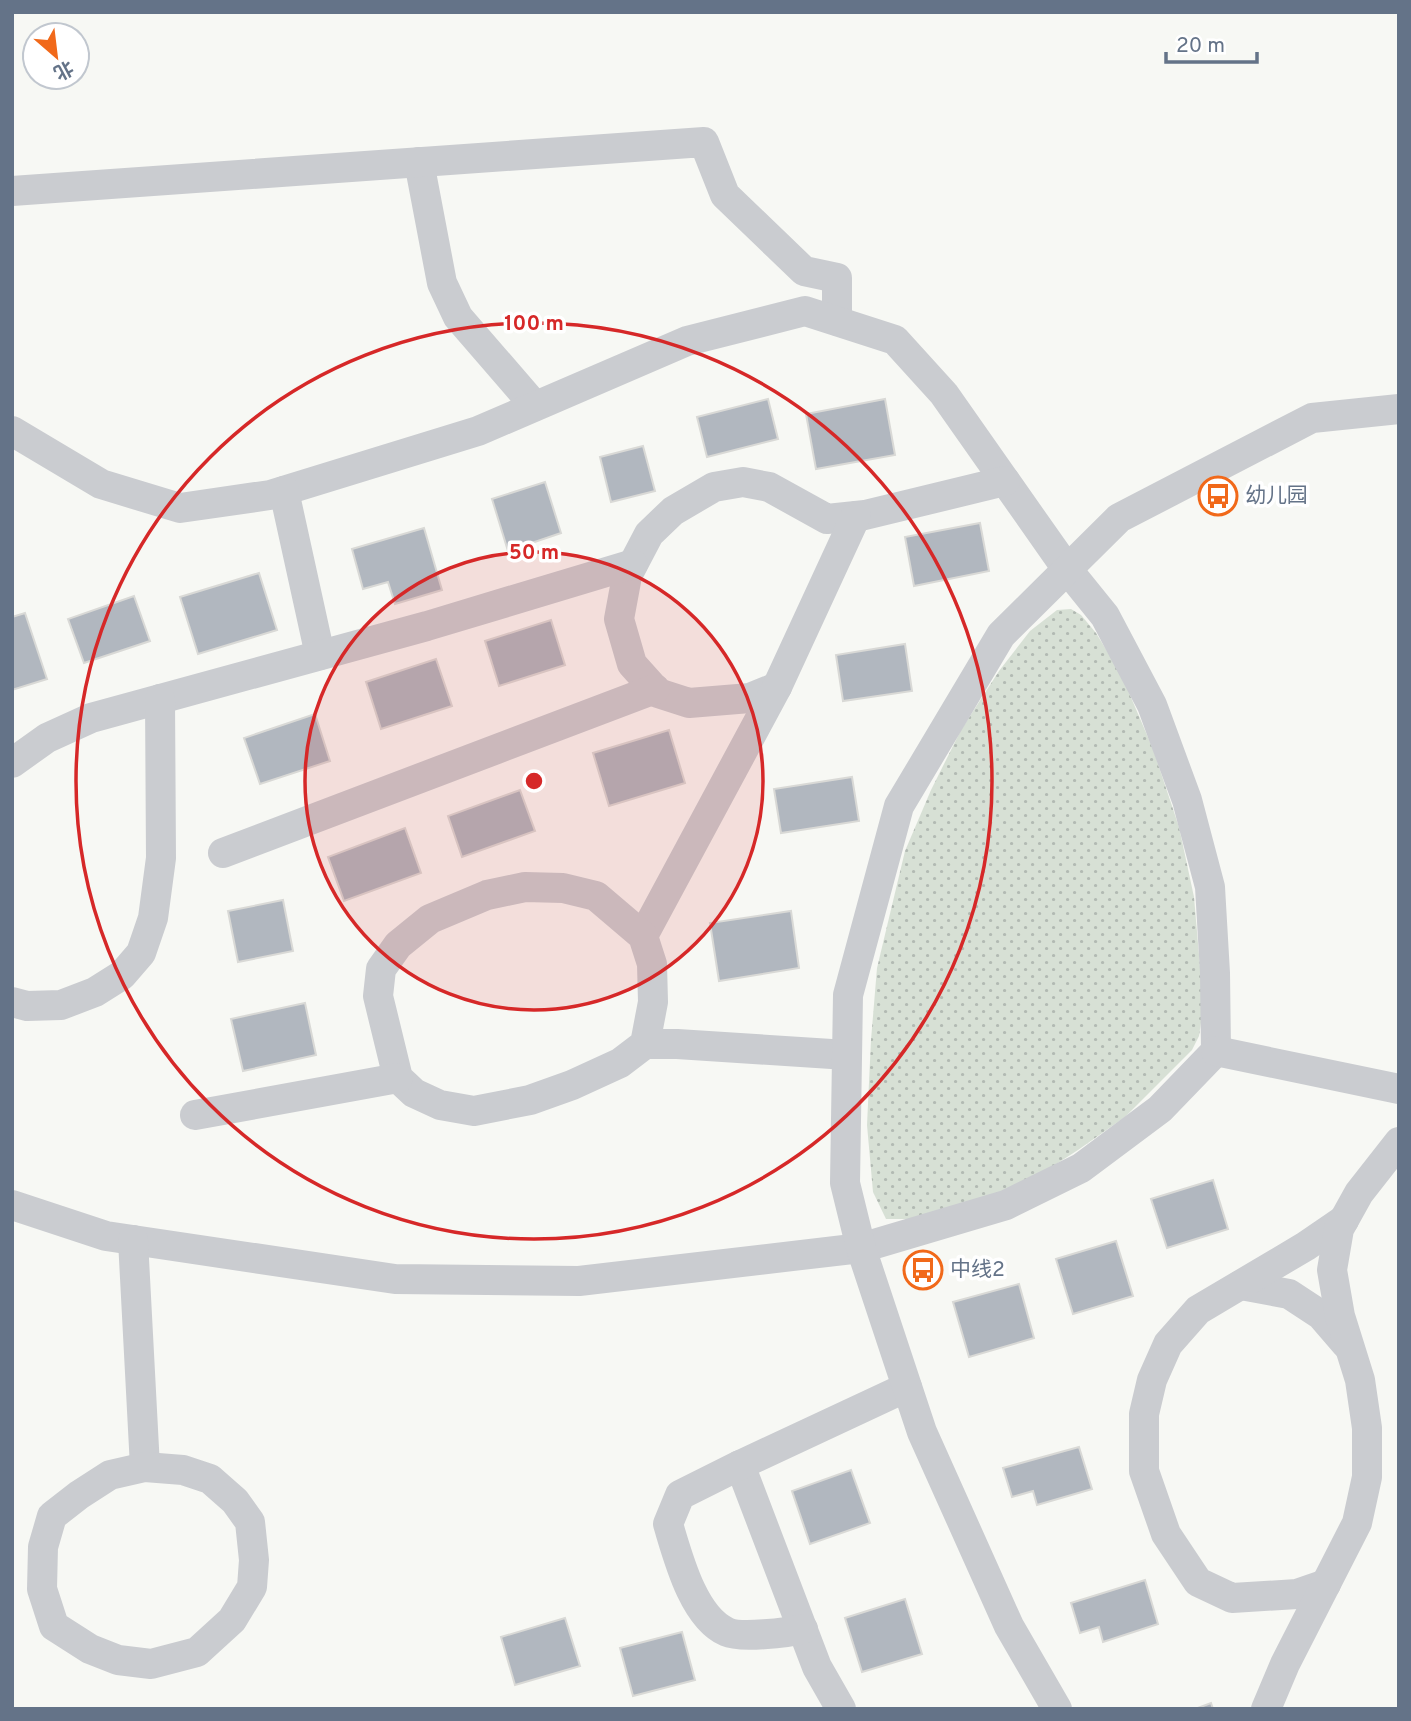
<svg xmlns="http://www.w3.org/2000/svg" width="1411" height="1721" font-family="Overpass,'Noto Sans SC',sans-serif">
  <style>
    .grass { fill: url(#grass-dots) }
    .building { fill: #b1b7bf; stroke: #d9d9d6; stroke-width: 2 }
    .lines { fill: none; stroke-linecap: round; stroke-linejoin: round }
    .street { stroke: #caccd0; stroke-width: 30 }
    .ring { fill: none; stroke: #d62828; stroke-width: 3.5 }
    .labels { text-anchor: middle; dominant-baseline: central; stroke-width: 7; stroke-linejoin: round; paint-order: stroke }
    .poi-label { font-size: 21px; fill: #647388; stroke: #fff; text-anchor: start }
    .centre { fill: #d62828; stroke: #fff; stroke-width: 3.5 }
    .ring-label { font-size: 21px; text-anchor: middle; font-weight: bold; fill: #d62828; stroke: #fff; stroke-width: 7; stroke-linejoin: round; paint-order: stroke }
  </style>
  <defs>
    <pattern id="grass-dots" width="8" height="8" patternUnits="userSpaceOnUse" patternTransform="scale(1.75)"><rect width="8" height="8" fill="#d7e0d5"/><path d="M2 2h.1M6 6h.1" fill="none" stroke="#b2bab3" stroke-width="1.8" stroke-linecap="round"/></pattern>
  </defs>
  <rect width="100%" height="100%" fill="#f7f8f4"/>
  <polygon class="grass" points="1071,609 1081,615 1096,633 1121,674 1153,749 1179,827 1194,897 1201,978 1202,1016 1199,1036 1192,1050 1125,1117 1078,1150 1033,1179 948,1212 915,1219 886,1219 873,1192 867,1125 871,1040 877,968 905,851 931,790 961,730 999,671 1030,631 1057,610"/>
  <g class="building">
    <polygon points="768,399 778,439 707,457 697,417"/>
    <polygon points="885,399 895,455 816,469 806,414"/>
    <polygon points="643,446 655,491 611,502 600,457"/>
    <polygon points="545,482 561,533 508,551 492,499"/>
    <polygon points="980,523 989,571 914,586 905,537"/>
    <polygon points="424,528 442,590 395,604 388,582 363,589 352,549"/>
    <polygon points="259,573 277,630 198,654 180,597"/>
    <polygon points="134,596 150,641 84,663 68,619"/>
    <polygon points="25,613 47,679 12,690 12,617"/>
    <polygon points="551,620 565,665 499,686 485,641"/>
    <polygon points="905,644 912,691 843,701 836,655"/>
    <polygon points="436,659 452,706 381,729 366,682"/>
    <polygon points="315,714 330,761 260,784 244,738"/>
    <polygon points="669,730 685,783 609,806 593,753"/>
    <polygon points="852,777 859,821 781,833 774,789"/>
    <polygon points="520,790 535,831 462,857 448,816"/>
    <polygon points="405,828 421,873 344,901 328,857"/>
    <polygon points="283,900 293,951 238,962 228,911"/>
    <polygon points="791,911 799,968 719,981 710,923"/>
    <polygon points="305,1003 316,1055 243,1071 231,1019"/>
    <polygon points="1213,1180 1228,1229 1167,1248 1151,1199"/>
    <polygon points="1116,1241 1133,1296 1073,1314 1056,1259"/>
    <polygon points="1019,1284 1034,1338 969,1357 953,1302"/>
    <polygon points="1079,1447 1092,1489 1037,1505 1033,1491 1012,1497 1003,1468"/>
    <polygon points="851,1470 870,1523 810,1544 792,1491"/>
    <polygon points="1145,1580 1158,1624 1103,1642 1099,1627 1080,1633 1071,1603"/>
    <polygon points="905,1599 922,1654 862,1672 845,1618"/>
    <polygon points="565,1618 580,1666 515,1685 501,1637"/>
    <polygon points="682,1632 695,1680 633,1696 620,1648"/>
    <polygon points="1211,1703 1213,1709 1195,1709"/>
  </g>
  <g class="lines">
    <g class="street">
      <polyline points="419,162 442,283 458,317 535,406"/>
      <polyline points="12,191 704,142 725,195 804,271 837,278 837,321"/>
      <polyline points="12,431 101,484 180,508 270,495 478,431 687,341 805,311 895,340 944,394 1067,569 1105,616 1152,705 1187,800 1210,887 1215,973 1216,1051 1160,1109 1081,1168 1006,1205 861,1248 579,1281 395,1279 106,1236 12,1205"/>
      <polyline points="284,491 320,655"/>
      <polyline points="777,687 750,698 689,703 658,693 632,664 619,619 627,576 649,534 673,511 714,487 743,482 769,487 827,519 865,515 1005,481"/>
      <polyline points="12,763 47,738 91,718 427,626 633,564"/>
      <polyline points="223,853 655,689"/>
      <polyline points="643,936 777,687 856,516"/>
      <polyline points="12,1002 27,1006 61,1005 95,992 122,975 141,953 153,918 161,858 160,699"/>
      <polyline points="645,1044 653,1002 652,964 643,936 596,896 563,888 525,887 487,895 430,919 398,945 381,969 378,996 398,1078 414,1093 440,1105 474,1111 530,1100 572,1085 620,1063 645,1044 677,1044 847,1055"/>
      <polyline points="1216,1051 1399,1089"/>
      <polyline points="195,1115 398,1078"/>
      <polyline points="133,1240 145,1467"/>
      <polyline points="1241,1285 1289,1294 1321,1315 1346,1344"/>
      <polyline points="740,1465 817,1667 841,1709"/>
      <polygon points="145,1467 183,1470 210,1479 235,1501 250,1522 254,1560 252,1587 232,1620 197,1652 151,1664 118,1660 90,1649 54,1626 42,1589 43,1547 52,1516 79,1495 110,1475"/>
      <polyline points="1326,1584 1297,1594 1232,1598 1198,1582 1166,1534 1144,1471 1144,1414 1152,1380 1168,1344 1198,1310 1306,1246 1344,1220"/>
      <path d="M 803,1629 C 787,1633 740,1638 727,1632 C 693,1617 678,1557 668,1524 L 680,1495 L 740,1465 L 907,1387"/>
      <polyline points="1057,1709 1009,1626 922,1432 861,1248 845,1183 848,995 899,806 1001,635 1119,518 1312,418 1399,409"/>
      <polyline points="1266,1709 1285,1664 1357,1523 1367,1477 1367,1428 1360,1380 1340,1316 1332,1270 1339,1229 1359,1193 1399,1142"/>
    </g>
  </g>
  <circle cx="534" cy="781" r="229" fill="#d62828" fill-opacity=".12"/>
  <g class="ring">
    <circle cx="534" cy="781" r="229"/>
    <circle cx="534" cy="781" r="458"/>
  </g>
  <defs>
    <symbol id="bus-ring" viewBox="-11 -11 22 22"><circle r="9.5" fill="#fff" stroke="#f1691a" stroke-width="1.5"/><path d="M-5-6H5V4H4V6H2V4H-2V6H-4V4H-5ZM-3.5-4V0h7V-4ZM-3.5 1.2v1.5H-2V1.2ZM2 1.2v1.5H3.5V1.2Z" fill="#f1691a"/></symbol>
  </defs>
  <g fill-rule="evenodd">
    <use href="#bus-ring" x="1196" y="474" width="44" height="44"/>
    <use href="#bus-ring" x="901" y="1248" width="44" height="44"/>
  </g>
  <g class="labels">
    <g class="poi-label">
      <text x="1245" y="496">幼儿园</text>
      <text x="950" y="1270">中线2</text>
    </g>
  </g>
  <circle cx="534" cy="781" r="10" class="centre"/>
  <g class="ring-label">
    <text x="534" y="330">100 m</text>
    <text x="534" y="559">50 m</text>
  </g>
  <rect width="1411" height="1721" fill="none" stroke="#647388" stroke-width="28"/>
  <g transform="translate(56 56) rotate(152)"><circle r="33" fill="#ffffff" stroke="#c1c7cf" stroke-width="2"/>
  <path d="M0-5L12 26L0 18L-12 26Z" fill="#f1691a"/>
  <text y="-10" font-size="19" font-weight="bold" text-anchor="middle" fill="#647388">北</text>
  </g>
  <path d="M1166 52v10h91v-10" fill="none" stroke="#647388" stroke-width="3.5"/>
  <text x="1176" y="52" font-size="21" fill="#647388" stroke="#ffffff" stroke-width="5" paint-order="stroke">20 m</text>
</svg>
